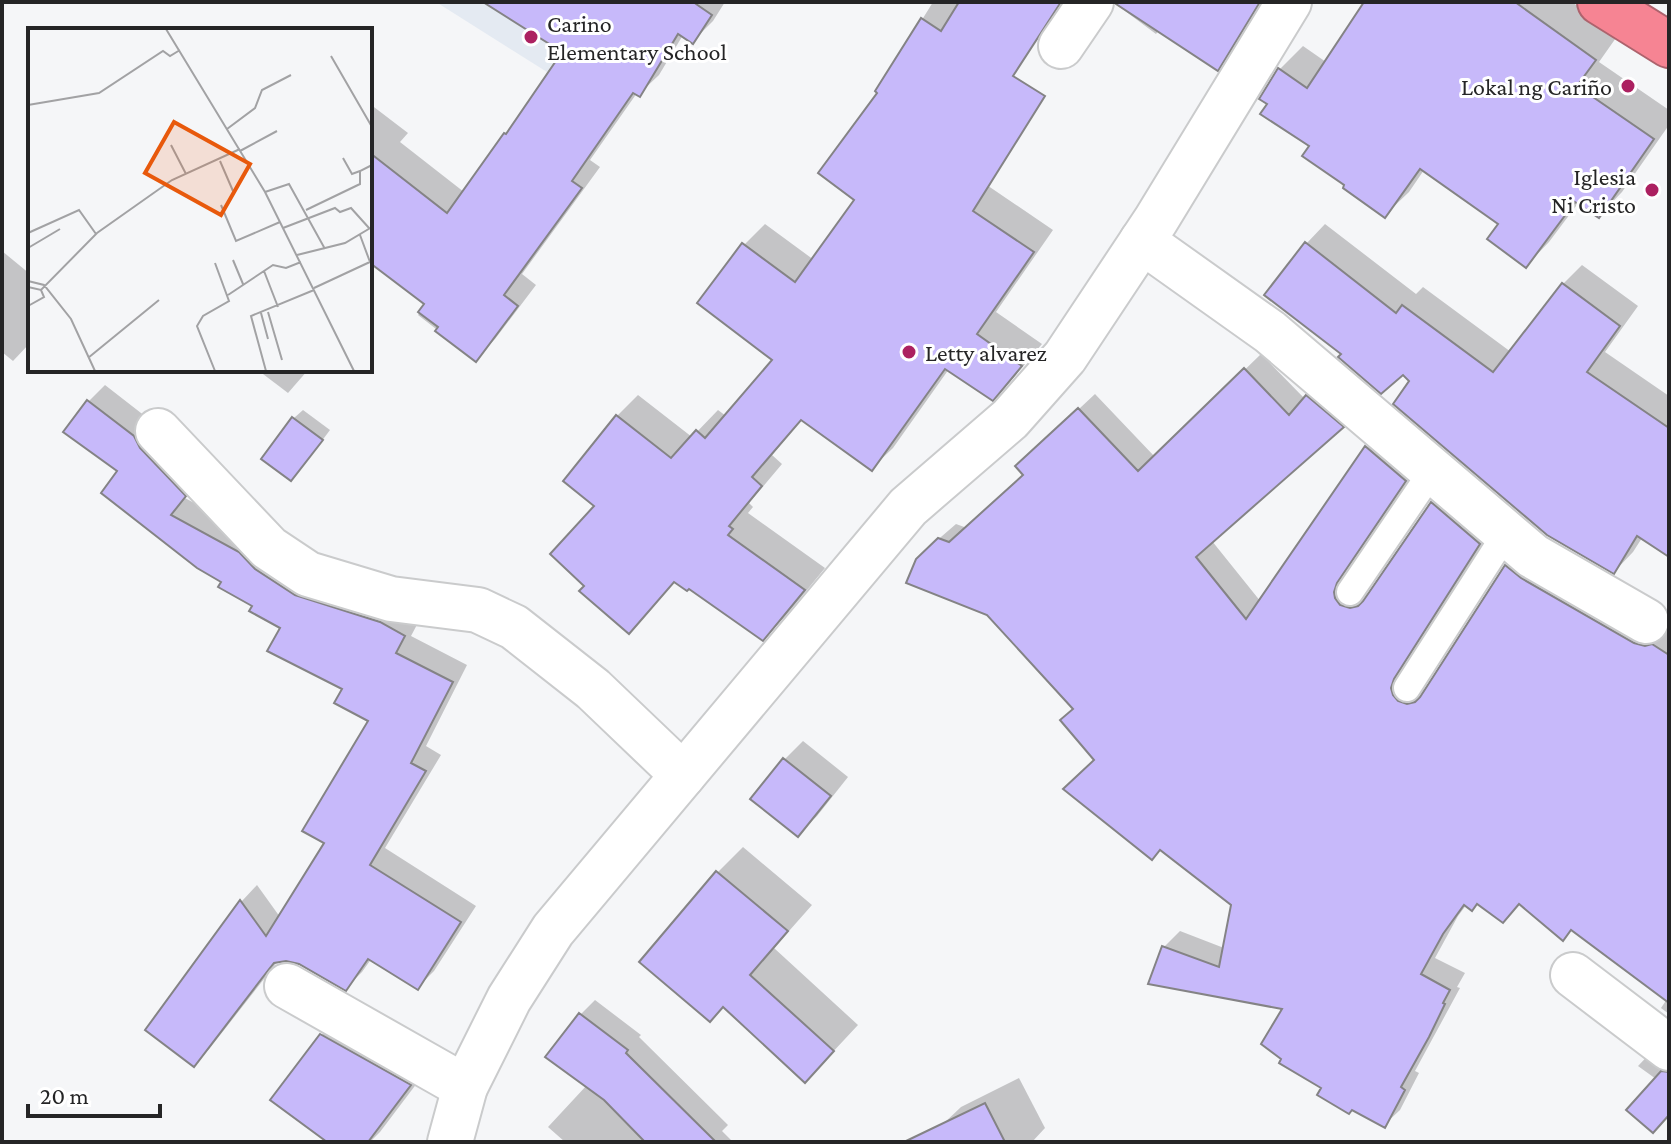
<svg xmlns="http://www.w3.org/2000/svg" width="1671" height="1144" font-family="'Crimson Pro',serif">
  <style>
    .built { fill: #e4eaf2 }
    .shadow { fill: #0003 }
    .building { fill: #c7b9fa; stroke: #848385; stroke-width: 2 }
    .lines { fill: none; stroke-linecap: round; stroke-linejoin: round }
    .lane-casing { stroke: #cacbcc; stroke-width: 30 }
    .street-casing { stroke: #cacbcc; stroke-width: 48 }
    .highway-casing { stroke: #ad636d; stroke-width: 48 }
    .lane { stroke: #fff; stroke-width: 26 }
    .street { stroke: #fff; stroke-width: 44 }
    .highway { stroke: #f68493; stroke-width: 44 }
    .poi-dot { fill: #ac2161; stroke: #fff; stroke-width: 3 }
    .labels { text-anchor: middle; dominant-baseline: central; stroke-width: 6; stroke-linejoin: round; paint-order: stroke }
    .poi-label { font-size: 24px; fill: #252526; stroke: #fff; text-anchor: start }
    .inset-road { fill: none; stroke: #a2a2a4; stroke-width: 2 }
    .view { fill: #e8590c; fill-opacity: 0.15; stroke: #e8590c; stroke-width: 4 }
    .inset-edge { fill: none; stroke: #252526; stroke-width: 4 }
  </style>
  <rect width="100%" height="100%" fill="#f5f6f8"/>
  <polygon class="built" points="436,2 594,2 547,72"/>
  <g class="shadow">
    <polygon points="494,2 725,2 713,21 693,41 683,35 659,75 639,94 637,93 590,160 600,167 522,274 536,285 495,339 475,359 418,315 426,304 370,260 370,104 408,133 400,142 464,192 506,134 514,126 565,52"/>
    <polygon points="933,2 1036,2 978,179 1053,230 996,312 1042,344 1014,377 992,398 949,369 893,448 871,469 802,419 772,455 782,464 749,503 753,507 748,513 825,568 784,618 762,639 689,587 675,580 587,586 597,505 617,416 638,395 692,437 718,410 726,416 775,359 744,245 765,224 814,260 857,199 880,92 878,91"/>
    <polygon points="1117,2 1265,2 1235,51 1217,68 1159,30 1156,34 1117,5"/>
    <polygon points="1366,2 1572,2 1618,35 1599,62 1669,110 1669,125 1622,192 1599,216 1579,202 1549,242 1526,266 1501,224 1424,170 1409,192 1385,215 1347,185 1312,145 1270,103 1279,70 1303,46 1326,62"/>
    <polygon points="1325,224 1416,294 1423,287 1511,352 1563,284 1582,265 1638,306 1605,352 1669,396 1669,555 1642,538 1633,552 1614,572 1403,373 1344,353 1306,244"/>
    <polygon points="2,251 30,274 30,343 13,361 2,352"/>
    <polygon points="1261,354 1305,399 1323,381 1358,410 1212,541 1261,602 1367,447 1382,431 1421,464 1352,565 1349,574 1356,589 1367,593 1372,592 1432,503 1448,487 1495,527 1414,686 1424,689 1429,688 1506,566 1522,551 1664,631 1669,629 1669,1014 1661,1008 1667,999 1572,929 1521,903 1503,921 1478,902 1467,904 1458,916 1435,958 1465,973 1457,987 1460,988 1415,1071 1419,1073 1400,1110 1384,1125 1324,1087 1286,1008 1164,947 1180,931 1224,948 1233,904 1161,848 1096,759 1075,708 934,543 956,524 967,528 1025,474 1034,451 1095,394 1155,457"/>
    <polygon points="266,370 308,370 288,393 263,374"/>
    <polygon points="105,385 150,420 200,479 185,498 255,536 420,619 411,636 467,665 426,746 441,755 385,848 476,906 434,971 417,988 372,958 362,972 346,988 299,962 288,959 278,961 210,1048 194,1065 148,1029 242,901 257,885 280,917 327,843 370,720 345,688 283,627 224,581 120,471 66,431 89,401"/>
    <polygon points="303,410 330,430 300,470 291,479 294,418"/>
    <polygon points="803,741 848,777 817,816 798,834 785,759"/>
    <polygon points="743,847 812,905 774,948 858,1025 830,1055 724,1005 642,961 718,872"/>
    <polygon points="595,1000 641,1035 639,1037 728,1125 722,1131 733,1142 565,1142 548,1127 587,1085 580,1015"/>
    <polygon points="349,1008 436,1058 380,1132 370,1142 330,1142 273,1100 322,1035"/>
    <polygon points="1659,1044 1669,1052 1669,1114 1656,1079 1638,1066"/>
    <polygon points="1019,1078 1045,1128 1032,1142 951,1142 942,1125 961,1107"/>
  </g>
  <g class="building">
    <polygon points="483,2 697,2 696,4 712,15 693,44 678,34 640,97 633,93 572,181 582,188 504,295 518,306 476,362 435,331 438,327 418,312 424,304 370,263 370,153 447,213 504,133 506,134 562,52"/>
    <polygon points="959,2 1061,2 1013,76 1045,96 973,211 1034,252 977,334 1022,366 993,401 945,369 872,471 801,420 752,477 762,486 729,526 733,529 728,535 805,590 763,641 689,589 687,591 674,582 629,634 579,591 584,586 550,554 594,506 563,481 616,415 671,458 696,430 705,438 772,360 697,303 742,243 795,282 854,200 818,173 877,93 875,91 921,18 941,31"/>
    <polygon points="1116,2 1260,2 1218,71 1116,4"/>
    <polygon points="1364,2 1515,2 1596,60 1577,86 1654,139 1599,218 1575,202 1526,268 1487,239 1498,224 1420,169 1385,218 1343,188 1344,185 1302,156 1309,146 1260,114 1267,104 1259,99 1278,68 1307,88"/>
    <polygon points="1305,242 1396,313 1402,305 1493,372 1562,283 1620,326 1587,372 1669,428 1669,557 1637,536 1614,574 1547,535 1393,404 1409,381 1403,375 1381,394 1338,357 1341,354 1264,295"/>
    <polygon points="1244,368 1289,415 1306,395 1344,427 1196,557 1246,619 1365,446 1406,481 1337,583 1334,592 1335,598 1340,605 1350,608 1358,606 1363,601 1431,502 1480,544 1394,679 1391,688 1393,695 1398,701 1407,704 1415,702 1420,697 1505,565 1521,578 1634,643 1645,646 1652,644 1669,655 1669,1003 1571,930 1563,941 1519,904 1503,923 1477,904 1472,911 1464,905 1443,934 1421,974 1450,990 1443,1003 1445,1004 1429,1037 1401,1087 1405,1090 1385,1128 1352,1110 1349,1114 1317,1095 1321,1088 1279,1063 1281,1059 1261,1044 1282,1009 1148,984 1162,946 1219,967 1231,905 1160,850 1152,860 1063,789 1094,760 1060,720 1073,709 987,615 906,583 916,559 938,538 949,542 1023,475 1015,466 1078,408 1138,471"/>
    <polygon points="87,400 134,436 140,448 186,496 171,515 239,552 255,569 295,595 380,622 405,636 396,653 453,682 411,763 426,771 370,865 461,922 418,990 368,959 346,991 299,964 286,961 274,963 266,973 194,1067 145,1030 240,900 266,936 324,843 302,831 368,721 334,703 342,689 267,651 280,628 249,611 252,606 218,587 221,582 197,568 101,493 117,471 63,432"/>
    <polygon points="292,417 323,440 291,481 261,459"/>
    <polygon points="783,758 831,796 798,837 750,799"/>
    <polygon points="716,871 788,931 750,975 834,1051 805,1083 723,1007 710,1022 639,962"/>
    <polygon points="579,1013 628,1050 626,1053 716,1142 645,1142 604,1100 545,1057"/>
    <polygon points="320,1034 411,1085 368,1142 327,1142 270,1100"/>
    <polygon points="1661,1071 1669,1072 1669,1115 1653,1133 1626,1110"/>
    <polygon points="985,1103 1005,1142 904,1142"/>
  </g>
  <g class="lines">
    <defs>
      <g id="lane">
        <polyline points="1350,592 1433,470"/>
        <polyline points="1407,688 1507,532"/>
      </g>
      <g id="street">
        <polyline points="1061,46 1091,2"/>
        <polyline points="1142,241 1270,332 1533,556 1646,621"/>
        <polyline points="158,431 269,548 308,574 391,599 478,610 514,627 593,689 683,775"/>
        <polyline points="1573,975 1669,1048"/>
        <polyline points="287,986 465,1087"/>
        <polyline points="450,1142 465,1087 509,999 553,930 908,507 1010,419 1065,357 1156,220 1289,2"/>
      </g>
      <polyline id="highway" points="1600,2 1669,45"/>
    </defs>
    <use href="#lane" class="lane-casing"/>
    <use href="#street" class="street-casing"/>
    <use href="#highway" class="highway-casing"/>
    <use href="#lane" class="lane"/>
    <use href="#street" class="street"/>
    <use href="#highway" class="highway"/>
  </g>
  <g class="poi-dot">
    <circle cx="531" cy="37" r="8"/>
    <circle cx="1628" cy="86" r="8"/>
    <circle cx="1652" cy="190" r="8"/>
    <circle cx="909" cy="352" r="8"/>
  </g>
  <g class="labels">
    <g class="poi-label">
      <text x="547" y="23">Carino<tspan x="547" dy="28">Elementary School</tspan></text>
      <text x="1612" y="86" text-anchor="end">Lokal ng Cariño</text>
      <text x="1636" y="176" text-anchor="end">Iglesia<tspan x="1636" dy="28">Ni Cristo</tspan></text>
      <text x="925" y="352">Letty alvarez</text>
    </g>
  </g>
  <g transform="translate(28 28)">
    <rect width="344" height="344" fill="#f5f6f8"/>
    <path class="inset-road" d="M 138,1 L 237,164 L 326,343M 303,28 L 344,99M 0,77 L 71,65 L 135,23 L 142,28 L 152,22M 199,101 L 227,80 L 234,62 L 263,47M 143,117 L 158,146M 212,123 L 249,103M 315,130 L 324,146 L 332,143M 192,133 L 205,163M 237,164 L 261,156 L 297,221M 193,177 L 208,213 L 252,194M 278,182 L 332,156 L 332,143 L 344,137M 255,200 L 307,180 L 312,184 L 323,180 L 341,200M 0,205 L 51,182 L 68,206M 332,207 L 342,234M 0,220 L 32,201M 269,227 L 317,215 L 344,199M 205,232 L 215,256M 187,235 L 201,273 L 175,288 L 169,298 L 187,343M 236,243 L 250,279M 0,253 L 16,257 L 43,291 L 67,343M 0,259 L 13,262 L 69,205 L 144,152 L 212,121M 286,260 L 344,233M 200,267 L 245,237 L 258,240 L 273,234M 0,278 L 16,269 L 13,262M 240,284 L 254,332M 233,285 L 240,311M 60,330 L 131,272M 238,343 L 223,288 L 286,262"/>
    <path class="view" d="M 146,94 L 222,136 L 193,187 L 117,145 Z"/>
    <rect width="344" height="344" class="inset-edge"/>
  </g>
  <rect width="1671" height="1144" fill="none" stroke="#252526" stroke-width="8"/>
  <path d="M28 1104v12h132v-12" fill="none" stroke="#252526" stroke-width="4"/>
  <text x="40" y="1104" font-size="24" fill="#252526" stroke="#ffffff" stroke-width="6" paint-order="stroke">20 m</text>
</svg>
